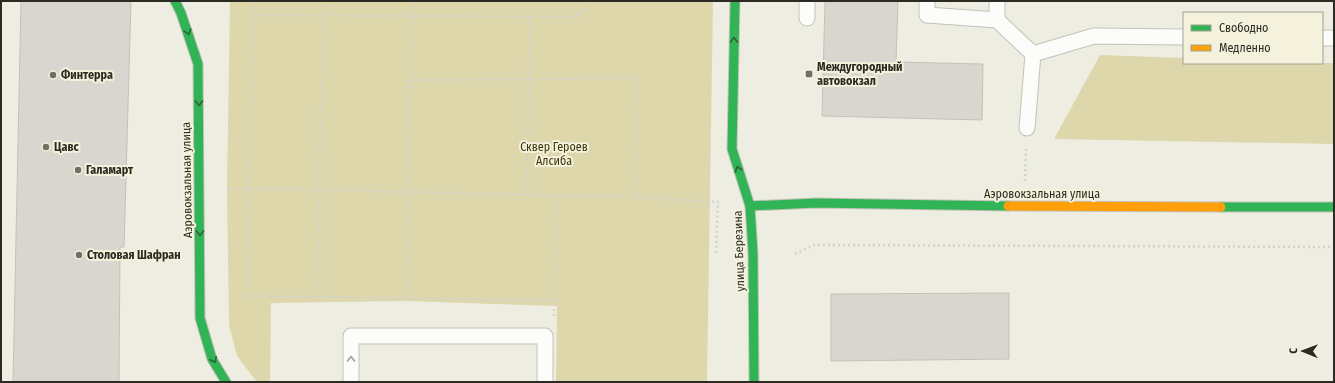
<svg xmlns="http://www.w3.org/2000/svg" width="1335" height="383" font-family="'Fira Sans Condensed',sans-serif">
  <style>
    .green { fill: #ded7ac }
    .building { fill: #d8d6ce; stroke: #c3c2b9 }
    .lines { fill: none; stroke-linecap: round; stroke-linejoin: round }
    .lane-casing { stroke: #c3c2b9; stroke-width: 17 }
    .fast-casing { stroke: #c3c2b9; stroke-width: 11 }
    .slow-casing { stroke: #c3c2b9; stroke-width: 11 }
    .path { stroke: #d3d2ce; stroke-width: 2.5; stroke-dasharray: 2 3; stroke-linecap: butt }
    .lane { stroke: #fcfcfb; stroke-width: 15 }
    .fast { stroke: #30b455; stroke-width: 9 }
    .slow { stroke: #ff9f0a; stroke-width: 9 }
    .oneway { stroke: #2e6237 }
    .oneway2 { stroke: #9e9e9a }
    .poi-dot { fill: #706f66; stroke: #f4f1dc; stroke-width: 1.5 }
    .labels { text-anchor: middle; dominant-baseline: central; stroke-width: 4; stroke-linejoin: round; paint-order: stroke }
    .poi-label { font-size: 12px; font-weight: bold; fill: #2c2b23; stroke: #f4f1dc; text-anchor: start }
    .park-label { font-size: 12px; fill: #3e370b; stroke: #f4f1dc }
    .street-label { font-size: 12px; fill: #2c2b23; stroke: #f4f1dc }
  </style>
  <rect width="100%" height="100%" fill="#eeede2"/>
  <g class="green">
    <polygon points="230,1 713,1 707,382 556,382 557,306 406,301 271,303 270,382 257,382 237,356 229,325 227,189"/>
    <polygon points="1100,55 1184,58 1184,63 1334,63 1334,144 1054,139"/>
  </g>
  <g class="building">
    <polygon points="21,1 131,1 124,247 120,247 119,382 13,382"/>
    <polygon points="825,1 898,1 896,62 983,64 982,120 822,116"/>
    <polygon points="1009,293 1009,359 831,361 831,294"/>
  </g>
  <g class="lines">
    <defs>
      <g id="lane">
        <polyline points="927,1 927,15 997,20 1033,54 1027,128"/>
        <polyline points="807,18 807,1"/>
        <polyline points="997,20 997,1"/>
        <polyline points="1322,38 1334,38"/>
        <polyline points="1033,54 1094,36 1184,37"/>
        <polyline points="351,382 351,336 545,336 545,382"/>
      </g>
      <g id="fast">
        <polyline points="175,1 181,13 198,64 200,318 212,359 226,382"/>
        <polyline points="735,1 732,149 750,206 753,253 754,382"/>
        <polyline points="750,206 816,203 1008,206"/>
        <polyline points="1221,207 1334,207"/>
      </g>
      <polyline id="slow" points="1008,206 1221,207"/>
    </defs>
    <use href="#lane" class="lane-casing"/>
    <use href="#fast" class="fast-casing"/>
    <use href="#slow" class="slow-casing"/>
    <g class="path">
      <polyline points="252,1 248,296 554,301"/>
      <polyline points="252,15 574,17 595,1"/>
      <polyline points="410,80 636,78 635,197"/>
      <polyline points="1025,181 1026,148"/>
      <polyline points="227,189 319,189 406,192 635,197 718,202 716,253"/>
      <polyline points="527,195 530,17"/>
      <polyline points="795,254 814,245 1334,247"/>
      <polyline points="320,297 319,189 324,1"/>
      <polyline points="406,298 406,192 412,1"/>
      <polyline points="554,316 556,196"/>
    </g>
    <use href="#lane" class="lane"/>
    <use href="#fast" class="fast"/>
    <use href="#slow" class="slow"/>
  </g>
  <defs><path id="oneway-chevron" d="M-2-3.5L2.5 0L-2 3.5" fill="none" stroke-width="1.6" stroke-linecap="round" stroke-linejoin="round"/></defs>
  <g class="oneway">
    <use href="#oneway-chevron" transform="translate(188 32) rotate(72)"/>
    <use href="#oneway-chevron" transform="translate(734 40) rotate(-89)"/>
    <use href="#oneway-chevron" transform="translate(199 103) rotate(89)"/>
    <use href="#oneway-chevron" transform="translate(738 169) rotate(-108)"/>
    <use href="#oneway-chevron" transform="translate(200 233) rotate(90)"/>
    <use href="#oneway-chevron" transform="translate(214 360) rotate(64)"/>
  </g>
  <use class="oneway2" href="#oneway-chevron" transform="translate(351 359) rotate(-90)"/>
  <g class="poi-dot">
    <rect x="805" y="70" width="8" height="8" rx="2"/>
    <circle cx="53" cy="75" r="4"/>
    <circle cx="46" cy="147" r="4"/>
    <circle cx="78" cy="170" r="4"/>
    <circle cx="79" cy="255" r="4"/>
  </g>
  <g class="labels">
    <g class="poi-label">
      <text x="817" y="67">Междугородный<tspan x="817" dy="14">автовокзал</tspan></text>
      <text x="61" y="75">Финтерра</text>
      <text x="54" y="147">Цавс</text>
      <text x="86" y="170">Галамарт</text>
      <text x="87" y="255">Столовая Шафран</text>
    </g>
    <g class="park-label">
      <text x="554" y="147">Сквер Героев<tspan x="554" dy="14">Алсиба</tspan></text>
    </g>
    <g class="street-label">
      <text transform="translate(187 180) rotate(-91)">Аэровокзальная улица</text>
      <text x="1042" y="194">Аэровокзальная улица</text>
      <text transform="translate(739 251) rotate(-92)">улица Березина</text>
    </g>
  </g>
  <rect width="1335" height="383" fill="none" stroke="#2c2b23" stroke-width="4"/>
  <rect x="1183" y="12" width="140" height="52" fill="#f4f1dc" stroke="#a4a292"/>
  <rect x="1191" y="25" width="20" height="6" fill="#30b455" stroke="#a4a292"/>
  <text x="1219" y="32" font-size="12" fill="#2c2b23">Свободно</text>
  <rect x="1191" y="45" width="20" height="6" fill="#ff9f0a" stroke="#a4a292"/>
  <text x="1219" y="52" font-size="12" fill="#2c2b23">Медленно</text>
  <g transform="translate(1303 351) rotate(271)" stroke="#f4f1dc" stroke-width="3" paint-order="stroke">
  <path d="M0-3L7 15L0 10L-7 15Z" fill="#2c2b23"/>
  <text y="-6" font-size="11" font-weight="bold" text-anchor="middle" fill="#2c2b23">С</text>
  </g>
</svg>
